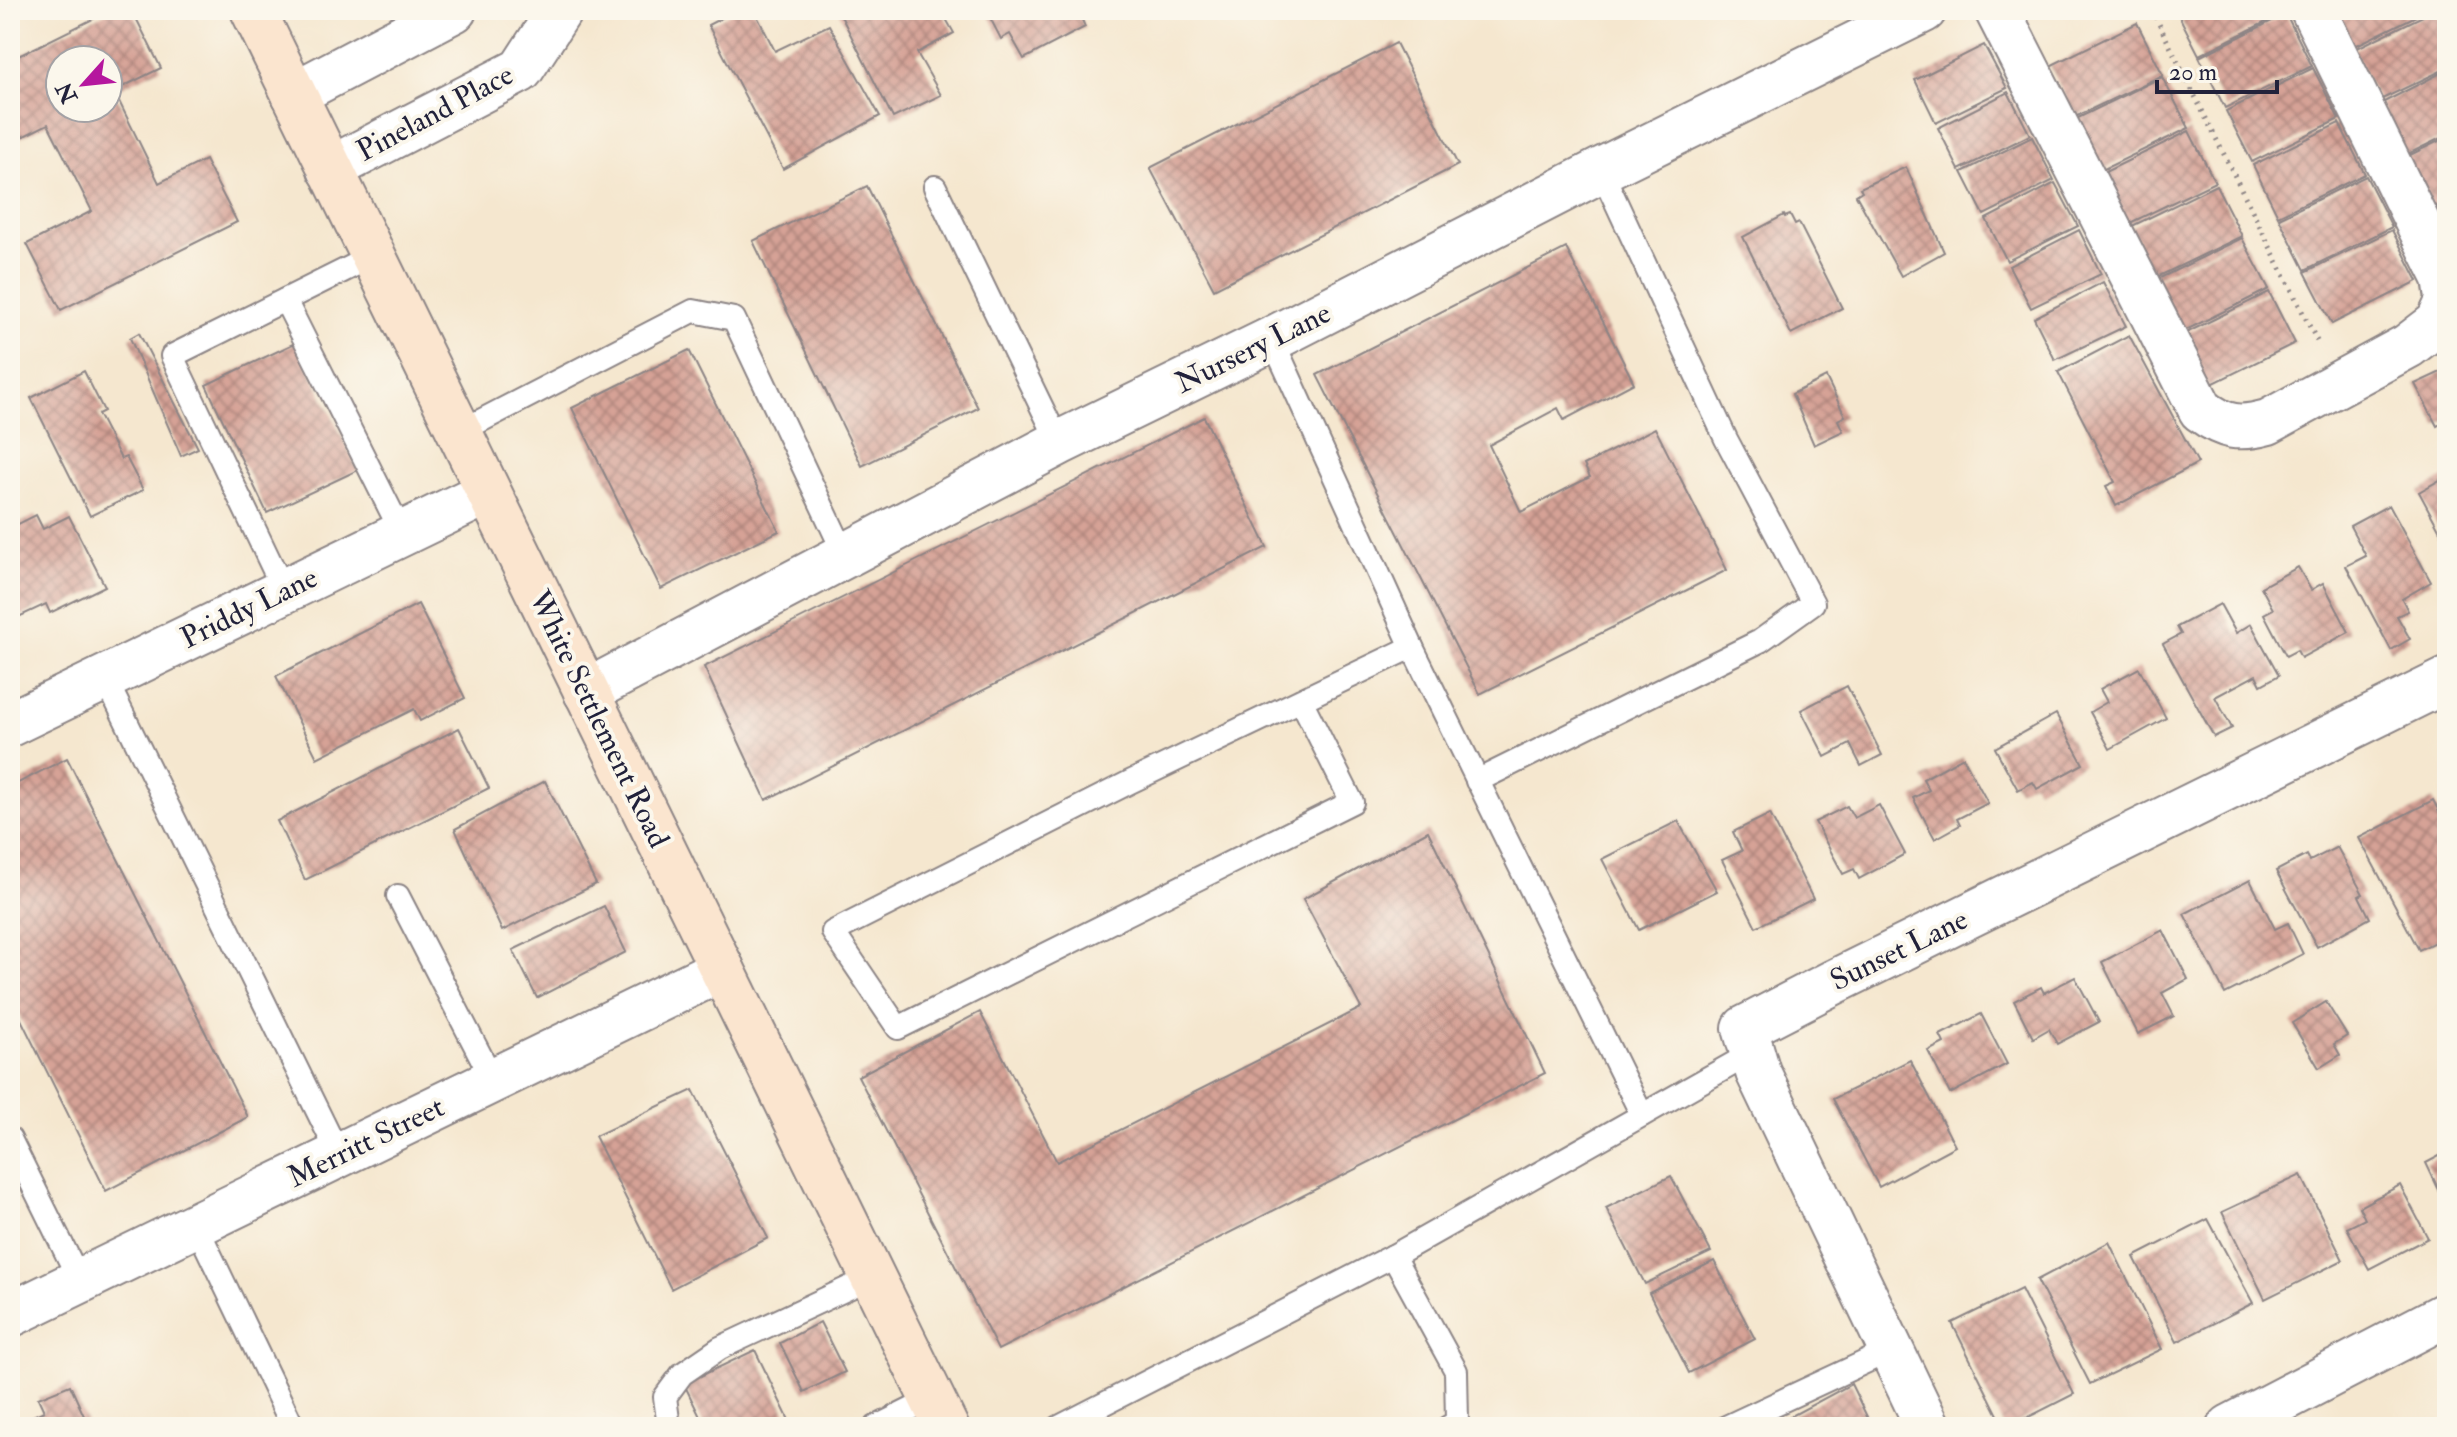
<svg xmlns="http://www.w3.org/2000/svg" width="2457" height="1437" font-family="'IM FELL Double Pica',serif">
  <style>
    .building { fill: url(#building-cross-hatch); fill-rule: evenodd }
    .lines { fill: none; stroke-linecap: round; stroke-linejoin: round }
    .service-casing { stroke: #8c8485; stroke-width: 26 }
    .minor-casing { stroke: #8c8485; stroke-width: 48 }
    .secondary-casing { stroke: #8c8485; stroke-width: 48 }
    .path { stroke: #8c8485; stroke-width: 5; stroke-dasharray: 2 6; stroke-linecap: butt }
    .service { stroke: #fff; stroke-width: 22 }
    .minor { stroke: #fff; stroke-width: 44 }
    .secondary { stroke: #fbe5cf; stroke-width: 44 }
    .labels { text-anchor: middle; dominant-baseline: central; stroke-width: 8; stroke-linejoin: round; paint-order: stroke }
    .street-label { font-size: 30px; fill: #22223b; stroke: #fbf7ec }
  </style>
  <defs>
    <pattern id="building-cross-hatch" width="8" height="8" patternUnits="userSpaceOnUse" patternTransform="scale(2)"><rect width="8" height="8" fill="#d6a296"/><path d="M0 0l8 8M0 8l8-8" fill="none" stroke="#ad847c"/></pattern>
  </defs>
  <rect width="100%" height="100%" fill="#fbf7ec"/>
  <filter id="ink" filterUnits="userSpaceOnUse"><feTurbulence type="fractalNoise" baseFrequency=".0125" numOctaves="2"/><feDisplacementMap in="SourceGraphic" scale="16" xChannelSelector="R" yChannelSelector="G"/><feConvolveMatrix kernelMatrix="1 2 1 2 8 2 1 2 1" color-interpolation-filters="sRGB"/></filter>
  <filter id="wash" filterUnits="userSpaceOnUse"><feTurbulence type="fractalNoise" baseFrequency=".006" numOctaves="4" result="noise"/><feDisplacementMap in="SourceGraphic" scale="32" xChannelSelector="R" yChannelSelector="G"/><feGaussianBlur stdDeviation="1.8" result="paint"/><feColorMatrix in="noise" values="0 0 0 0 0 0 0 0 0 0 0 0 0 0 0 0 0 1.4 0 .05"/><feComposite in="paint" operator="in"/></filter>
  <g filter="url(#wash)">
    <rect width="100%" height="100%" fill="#f5e7cf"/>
    <g id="blocks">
      <g class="building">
        <path d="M 111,10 L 132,10 L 161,68 L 114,91 L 159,183 L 205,160 L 237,222 L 61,310 L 27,244 L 92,211 L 48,124 L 10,143 L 10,60 ZM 60,60 L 108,60 L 108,108 L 60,108 Z"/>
        <polygon points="737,10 754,10 775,51 829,25 880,116 783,169 708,25"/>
        <polygon points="838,10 941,10 954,33 917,53 941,95 893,118"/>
        <polygon points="986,10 1078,10 1085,27 1024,59 1010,34 1001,39"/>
        <polygon points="2176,10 2290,10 2199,55"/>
        <polygon points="2334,10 2428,10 2353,47"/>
        <polygon points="2435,10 2441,10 2447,22 2447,68 2378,101 2353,50"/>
        <polygon points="2286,14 2312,66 2225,108 2199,57"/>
        <polygon points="2137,23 2163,75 2075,117 2050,66"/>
        <polygon points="1396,43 1458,165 1214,289 1150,168"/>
        <polygon points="1984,45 2007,88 1936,123 1915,80"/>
        <polygon points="2313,68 2339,119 2252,162 2226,111"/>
        <polygon points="2447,70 2447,135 2406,155 2380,104"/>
        <polygon points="2162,77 2189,128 2102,170 2076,119"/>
        <polygon points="2008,92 2030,135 1959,170 1938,128"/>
        <polygon points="2339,123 2365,174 2278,216 2253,165"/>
        <polygon points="2189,131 2215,182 2128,224 2103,173"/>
        <polygon points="2032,137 2054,180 1984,215 1962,172"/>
        <polygon points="2447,137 2447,201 2432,209 2406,157"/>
        <polygon points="1906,167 1944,252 1901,276 1856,195 1862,191 1860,188"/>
        <polygon points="2366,176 2392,227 2305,270 2279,218"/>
        <polygon points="2055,183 2078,226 2007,261 1986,219"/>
        <polygon points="2216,185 2242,236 2155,278 2130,227"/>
        <polygon points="867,186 978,408 862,466 753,241"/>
        <polygon points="2447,203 2447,238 2433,210"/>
        <polygon points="1784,215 1785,217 1790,215 1795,225 1799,223 1842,308 1791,334 1743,237"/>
        <polygon points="2079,230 2101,274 2031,308 2009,266"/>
        <polygon points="2392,230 2418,281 2332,324 2305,272"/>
        <polygon points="2242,238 2269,289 2182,332 2156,280"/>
        <polygon points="1566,248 1634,383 1564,420 1558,408 1489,445 1521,512 1590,477 1584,465 1655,428 1727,570 1480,694 1317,375"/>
        <polygon points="2103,282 2126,326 2055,360 2034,318"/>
        <polygon points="2269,292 2295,343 2208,386 2182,335"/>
        <polygon points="139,333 198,448 181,456 130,338"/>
        <polygon points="2129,335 2198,463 2116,506 2106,486 2115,482 2058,372"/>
        <polygon points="297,342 358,470 267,513 206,385"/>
        <polygon points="689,350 779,531 661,589 572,408"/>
        <polygon points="2447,369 2447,420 2437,426 2415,384"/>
        <polygon points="84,371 104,411 98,414 121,459 126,457 143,490 90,516 31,398"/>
        <polygon points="1826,377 1845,416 1838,420 1843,431 1814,445 1792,394"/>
        <polygon points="1204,417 1267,547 766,800 704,667"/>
        <polygon points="2447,476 2447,544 2419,492"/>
        <polygon points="2389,505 2431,582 2402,599 2408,611 2397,616 2410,639 2391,650 2346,566 2366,556 2350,526"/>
        <polygon points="36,515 43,529 69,516 105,586 50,613 46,604 10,621 10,528"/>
        <polygon points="2298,567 2311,590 2323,583 2349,632 2301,658 2297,650 2286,656 2264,614 2273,609 2261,587"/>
        <polygon points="418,604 465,698 420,721 414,709 317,758 276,676"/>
        <polygon points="2220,604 2236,633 2251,624 2279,675 2261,685 2256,675 2215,697 2232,728 2214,737 2163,644 2181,634 2177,627"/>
        <polygon points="2139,668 2166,718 2110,749 2090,712 2107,702 2100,689"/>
        <polygon points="1847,686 1882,755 1861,766 1850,744 1825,757 1801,710"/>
        <polygon points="2056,714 2083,764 2037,789 2033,782 2018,790 1995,748"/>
        <polygon points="459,728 489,788 305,880 277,821"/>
        <polygon points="1963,757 1988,803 1957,819 1960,825 1935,839 1913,798 1929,790 1923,779"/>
        <polygon points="67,758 248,1117 106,1191 10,997 10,787"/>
        <polygon points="545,781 596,884 502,931 455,829"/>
        <polygon points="2433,800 2447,826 2447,936 2419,950 2359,838"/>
        <polygon points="1879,805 1905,854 1859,879 1854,869 1843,874 1815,822 1847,806 1854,818"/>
        <polygon points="1770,814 1813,899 1756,927 1722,860 1742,851 1733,832"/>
        <polygon points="1678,821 1717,891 1639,930 1602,859"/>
        <polygon points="1428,831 1545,1073 998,1350 858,1076 980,1012 1057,1162 1361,1008 1303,899"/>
        <polygon points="2337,847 2363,894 2359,896 2370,918 2317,947 2276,871 2307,855 2310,861"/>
        <polygon points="2250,880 2275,929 2288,923 2303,954 2225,994 2184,914"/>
        <polygon points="604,906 626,952 537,998 513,950"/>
        <polygon points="2163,930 2188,979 2162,993 2174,1016 2138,1034 2102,962"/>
        <polygon points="2075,977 2099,1022 2057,1044 2049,1029 2033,1038 2014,1001 2041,987 2044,993"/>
        <polygon points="2326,1002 2347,1036 2334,1044 2340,1055 2319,1068 2292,1023"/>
        <polygon points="1981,1014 2007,1064 1950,1094 1928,1051 1944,1043 1940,1035"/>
        <polygon points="1910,1060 1955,1146 1879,1187 1833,1099"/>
        <polygon points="693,1090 768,1238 671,1289 595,1136"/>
        <polygon points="2445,1153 2447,1159 2447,1207 2426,1163"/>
        <polygon points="2301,1175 2343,1260 2265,1299 2222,1212"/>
        <polygon points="1671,1176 1711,1252 1645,1284 1606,1208"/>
        <polygon points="2400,1185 2428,1238 2369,1269 2347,1228 2365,1219 2359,1207"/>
        <polygon points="2208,1219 2253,1303 2177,1342 2134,1257"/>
        <polygon points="2109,1242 2162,1349 2090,1384 2037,1280"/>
        <polygon points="1714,1261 1755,1339 1689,1373 1649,1293"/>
        <polygon points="2021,1289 2074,1394 2009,1427 2004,1427 1952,1323"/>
        <polygon points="820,1322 845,1372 804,1392 780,1343"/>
        <polygon points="755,1350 790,1422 781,1427 705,1427 684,1384"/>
        <polygon points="1851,1384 1872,1427 1771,1427"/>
        <polygon points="70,1385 89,1427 25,1427 22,1421 44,1411 38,1398"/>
      </g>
    </g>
  </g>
  <g filter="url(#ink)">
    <use href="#blocks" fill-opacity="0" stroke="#8c8485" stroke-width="2"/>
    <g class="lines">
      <defs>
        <g id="service">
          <polyline points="935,187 1059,443"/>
          <polyline points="285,300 402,533"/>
          <polyline points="1272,339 1412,647 1130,782 833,932 898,1028 1352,802 1301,700"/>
          <polyline points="459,432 693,311 734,319 845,555"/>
          <polyline points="284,591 172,356 373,256"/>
          <polyline points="1412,647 1642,1115"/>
          <polyline points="105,678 339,1155"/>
          <polyline points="1477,781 1760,641 1813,603 1726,439 1601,170"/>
          <polyline points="398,896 493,1080"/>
          <polyline points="10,1139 80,1281"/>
          <polyline points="196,1225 293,1427"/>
          <polyline points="1393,1256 1456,1371 1457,1422 1448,1427"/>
          <polyline points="669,1427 665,1397 682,1374 720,1348 872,1277"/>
          <polyline points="876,1427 932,1399"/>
          <polyline points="1059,1427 1393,1256 1752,1053"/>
          <polyline points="1726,1427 1891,1350"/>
        </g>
        <g id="minor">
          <path d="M 1997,10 L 2201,410 C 2225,428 2239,430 2268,422 L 2408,346 L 2438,323 L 2447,304"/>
          <polyline points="2313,10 2434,256 2445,278 2447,292"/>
          <polyline points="294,94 454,10"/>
          <polyline points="330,169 521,70 560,10"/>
          <polyline points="586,692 1059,443 1272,339 1601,170 1924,10"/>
          <polyline points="10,724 488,492"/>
          <polyline points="10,1315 722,969"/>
          <polyline points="1928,1427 1758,1072 1745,1028 1834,982 2447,680"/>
          <polyline points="2230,1427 2447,1314"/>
        </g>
        <polyline id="secondary" points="253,10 946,1427"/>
      </defs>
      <use href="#service" class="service-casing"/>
      <use href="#minor" class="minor-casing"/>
      <use href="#secondary" class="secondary-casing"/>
      <polyline class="path" points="2152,10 2319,345"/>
      <use href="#service" class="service"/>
      <use href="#minor" class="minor"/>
      <use href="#secondary" class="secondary"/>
    </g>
  </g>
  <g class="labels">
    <g class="street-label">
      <text transform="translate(435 113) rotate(-28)">Pineland Place</text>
      <text transform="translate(1253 348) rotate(-26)">Nursery Lane</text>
      <text transform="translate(249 608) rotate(-26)">Priddy Lane</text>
      <text transform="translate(599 719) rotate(64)">White Settlement Road</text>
      <text transform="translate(1899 950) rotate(-26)">Sunset Lane</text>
      <text transform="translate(366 1142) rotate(-26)">Merritt Street</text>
    </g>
  </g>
  <rect width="2457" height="1437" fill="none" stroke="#fbf7ec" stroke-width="40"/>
  <g transform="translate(84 84) rotate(243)"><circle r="38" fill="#fbf7ec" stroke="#a4a2a5" stroke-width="2"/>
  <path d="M0-6L14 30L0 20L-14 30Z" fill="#b5179e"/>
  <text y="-12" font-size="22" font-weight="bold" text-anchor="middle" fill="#22223b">N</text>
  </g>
  <path d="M2157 80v12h120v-12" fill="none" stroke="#22223b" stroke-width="4"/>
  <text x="2169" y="80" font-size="24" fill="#22223b" stroke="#fbf7ec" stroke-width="6" paint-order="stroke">20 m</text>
</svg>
